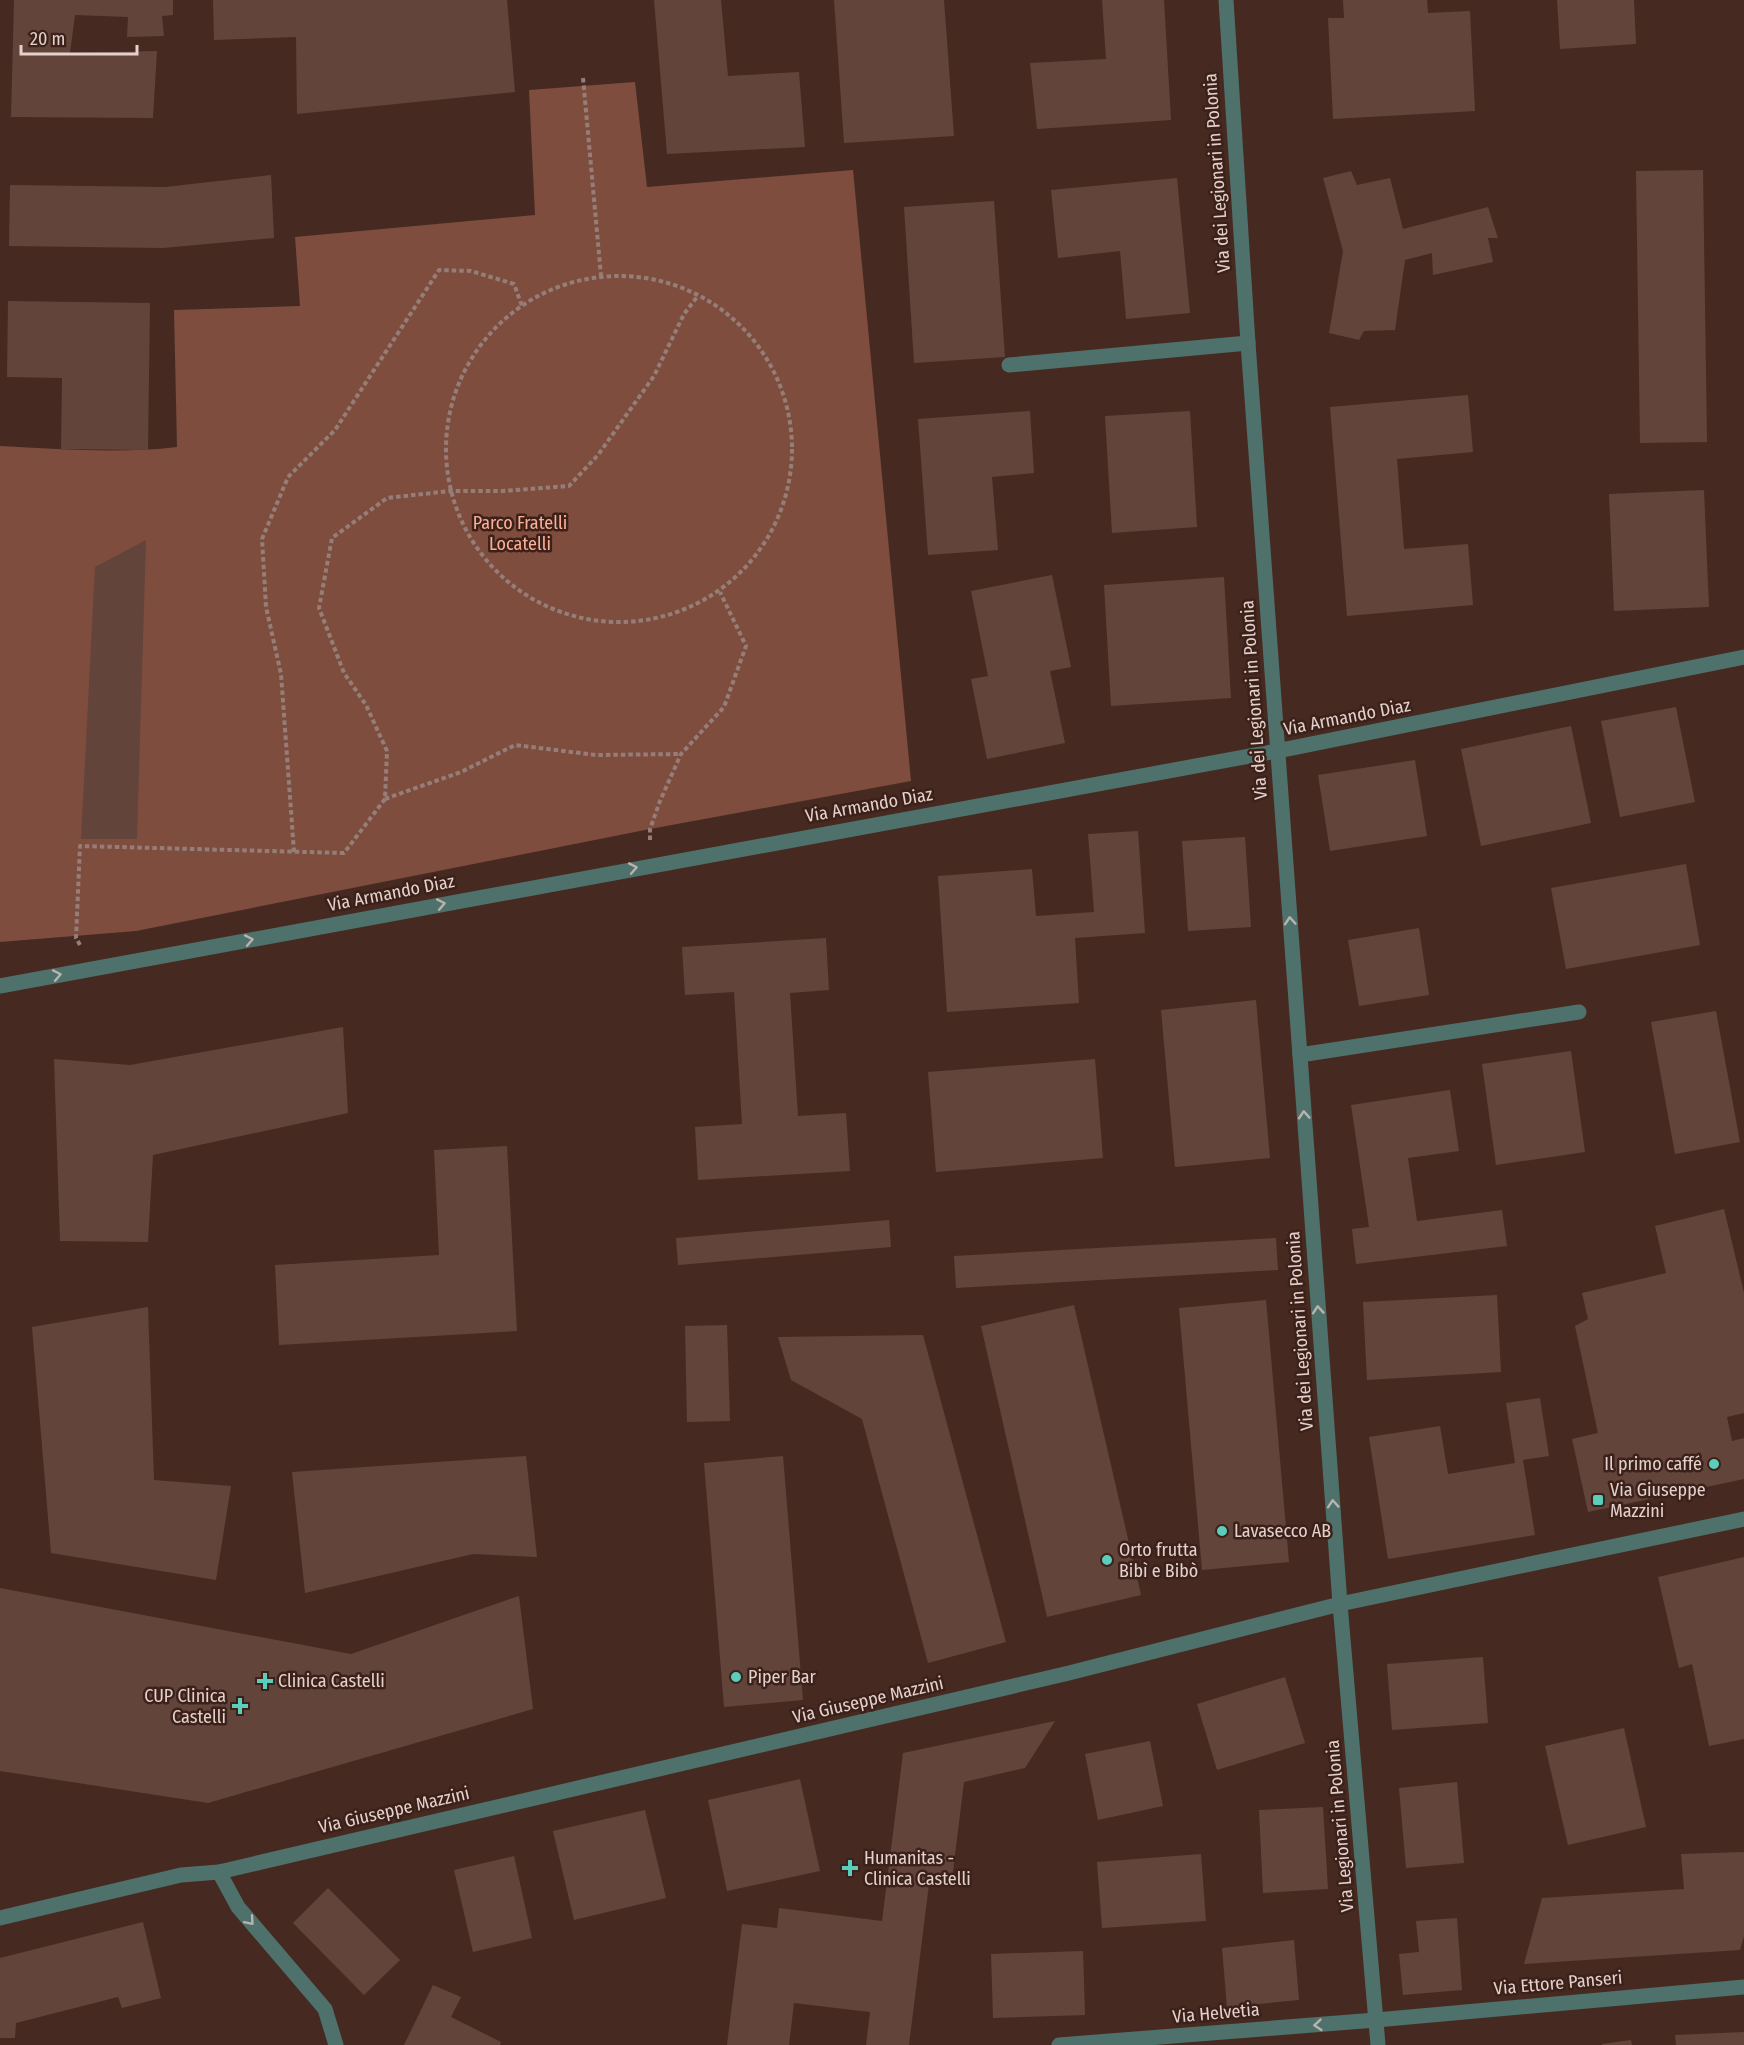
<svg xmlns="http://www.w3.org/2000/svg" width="1744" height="2045" font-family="'Fira Sans Condensed',sans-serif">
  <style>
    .green { fill: #7e4d3e }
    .building { fill: #62443b }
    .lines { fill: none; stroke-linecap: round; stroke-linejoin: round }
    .path { stroke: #967e78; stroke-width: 4; stroke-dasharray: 4.5 3; stroke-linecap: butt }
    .minor { stroke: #4f716b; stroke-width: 15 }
    .oneway { stroke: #b7b4af }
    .poi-dot { fill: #5bcebb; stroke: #3b2119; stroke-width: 2 }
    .labels { text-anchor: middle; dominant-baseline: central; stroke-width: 5; stroke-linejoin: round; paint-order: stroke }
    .street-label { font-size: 18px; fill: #e4d1cc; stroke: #3b2119 }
    .park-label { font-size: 18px; fill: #fcaf97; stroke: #3b2119 }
    .poi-label { font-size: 18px; fill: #e4d1cc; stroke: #3b2119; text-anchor: start }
  </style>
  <rect width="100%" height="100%" fill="#462a22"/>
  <path class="green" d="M 635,82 L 647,187 L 853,170 L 911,781 L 650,829 L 136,931 L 0,942 L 0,446 C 59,449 119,454 177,447 L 174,310 L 300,306 L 295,237 L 535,215 L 529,90 Z"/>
  <g class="building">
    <polygon points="14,0 173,0 173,15 162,16 164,36 127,37 128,17 75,15 70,53 157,51 153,118 11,117"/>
    <polygon points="213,0 507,0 515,92 297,114 296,37 214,40"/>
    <polygon points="654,0 721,0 728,76 799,72 805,147 667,154"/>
    <polygon points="834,0 944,0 954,136 844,143"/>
    <polygon points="1102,0 1164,0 1171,120 1037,129 1030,63 1106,59"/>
    <polygon points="1343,0 1427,0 1428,13 1470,11 1475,111 1333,119 1328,18 1344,18"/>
    <polygon points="1557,0 1634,0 1636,44 1560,49"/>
    <polygon points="1703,170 1707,442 1640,443 1636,171"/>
    <polygon points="1351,171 1357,185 1390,178 1403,229 1488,207 1498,238 1488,238 1493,262 1433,275 1432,253 1405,260 1395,330 1364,331 1359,340 1329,333 1343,251 1323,178"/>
    <polygon points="271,175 274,238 163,248 9,246 10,185 165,187"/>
    <polygon points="1177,178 1190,313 1126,319 1120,251 1058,258 1051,190"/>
    <polygon points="994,201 1005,357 914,363 904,207"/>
    <polygon points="8,301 150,303 148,450 61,449 62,378 7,377"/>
    <polygon points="1468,395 1473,452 1397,459 1404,549 1468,544 1473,605 1347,616 1330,407"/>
    <polygon points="1030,411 1034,473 992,477 998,550 928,555 918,419"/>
    <polygon points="1190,411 1197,527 1112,533 1105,416"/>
    <polygon points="1704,490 1709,607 1614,611 1609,494"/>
    <polygon points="146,540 137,839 81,839 95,567"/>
    <polygon points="1052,575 1071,667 1050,671 1065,743 987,759 971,679 988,676 971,591"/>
    <polygon points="1224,577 1231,698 1111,706 1104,585"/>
    <polygon points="1676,707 1695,802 1620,817 1601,721"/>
    <polygon points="1571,726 1591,823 1481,846 1461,749"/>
    <polygon points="1415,760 1427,836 1330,851 1318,775"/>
    <polygon points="1138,831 1145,933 1075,938 1079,1003 947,1012 938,876 1032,869 1036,916 1094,912 1088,834"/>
    <polygon points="1245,837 1251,927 1188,931 1182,841"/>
    <polygon points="1686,864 1700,945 1566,969 1551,888"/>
    <polygon points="1419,928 1429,995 1359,1006 1348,940"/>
    <polygon points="826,938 829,990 790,993 798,1116 846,1113 850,1171 698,1180 695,1127 742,1124 734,992 685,995 682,947"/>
    <polygon points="1256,1000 1270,1158 1175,1167 1161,1010"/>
    <polygon points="1716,1011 1740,1142 1675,1154 1651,1022"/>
    <polygon points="343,1027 348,1113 153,1155 148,1242 60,1241 54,1059 130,1065"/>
    <polygon points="1571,1051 1585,1152 1496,1165 1482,1064"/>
    <polygon points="1095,1059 1103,1158 936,1172 928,1072"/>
    <polygon points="1450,1090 1459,1151 1408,1158 1417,1221 1502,1210 1507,1246 1356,1264 1352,1229 1369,1227 1351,1105"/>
    <polygon points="507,1146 517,1331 279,1345 275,1265 439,1255 434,1150"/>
    <polygon points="1724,1209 1744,1293 1744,1413 1727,1417 1732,1441 1744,1438 1744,1479 1588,1512 1572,1439 1598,1433 1575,1326 1588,1319 1582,1293 1666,1273 1655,1226"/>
    <polygon points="889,1220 891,1247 678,1265 676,1238"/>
    <polygon points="1276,1238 1278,1270 956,1288 954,1256"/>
    <polygon points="1497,1295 1501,1372 1367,1380 1363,1302"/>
    <polygon points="1266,1300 1289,1562 1202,1570 1179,1308"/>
    <polygon points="1074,1305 1141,1595 1047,1617 981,1326"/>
    <polygon points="148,1307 154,1480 231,1486 216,1580 51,1553 32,1327"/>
    <polygon points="727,1325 730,1421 687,1422 685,1326"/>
    <polygon points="923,1335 1006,1642 928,1663 862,1419 791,1380 778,1337"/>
    <polygon points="1540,1398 1549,1456 1523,1460 1535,1535 1388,1559 1369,1437 1440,1426 1448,1474 1515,1463 1506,1403"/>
    <polygon points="526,1456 537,1557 473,1554 305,1593 292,1472"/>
    <polygon points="783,1456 803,1700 724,1707 704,1463"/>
    <polygon points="1744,1557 1744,1739 1709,1746 1692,1664 1679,1668 1658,1577"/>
    <polygon points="0,1588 351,1654 519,1596 533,1709 208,1803 0,1771"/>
    <polygon points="1483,1657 1488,1723 1392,1730 1387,1664"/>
    <polygon points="1285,1677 1305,1743 1217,1770 1197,1704"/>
    <polygon points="1055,1721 1025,1768 964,1782 951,1887 929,1884 909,2045 866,2045 870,2012 794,2003 789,2045 727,2045 742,1924 777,1928 779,1908 882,1921 903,1753"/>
    <polygon points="1624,1728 1646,1827 1568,1845 1545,1746"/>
    <polygon points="1150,1741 1163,1806 1098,1820 1085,1754"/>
    <polygon points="800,1779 820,1871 727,1891 708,1800"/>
    <polygon points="1457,1782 1464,1863 1406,1868 1399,1788"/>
    <polygon points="1323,1807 1328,1889 1263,1893 1259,1810"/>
    <polygon points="645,1810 666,1898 574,1920 553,1831"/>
    <polygon points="1744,1852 1744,1936 1740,1950 1524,1964 1542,1898 1684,1889 1681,1854"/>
    <polygon points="1201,1854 1206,1921 1102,1928 1097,1862"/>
    <polygon points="514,1856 532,1938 473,1952 454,1870"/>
    <polygon points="328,1888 400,1960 364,1995 293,1923"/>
    <polygon points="1457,1918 1462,1990 1403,1995 1399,1954 1419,1952 1416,1921"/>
    <polygon points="143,1922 161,1998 122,2008 118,1997 16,2023 15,2038 0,2038 0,1958"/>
    <polygon points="1294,1940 1299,2000 1227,2007 1222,1948"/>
    <polygon points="1083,1951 1085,2015 993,2018 991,1954"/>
    <polygon points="433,1985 461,1997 451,2017 501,2042 500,2045 404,2045"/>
    <polygon points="1744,2032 1744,2045 1676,2045 1675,2035"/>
    <polygon points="1631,2040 1632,2045 1602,2045 1602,2044"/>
  </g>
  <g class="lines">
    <g class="path">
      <polyline points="583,78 601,276"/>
      <circle cx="619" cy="449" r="173"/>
      <polyline points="385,799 461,772 515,745 596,755 681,754"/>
      <polyline points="650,840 650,829 660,801 681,754 724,707 746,646 720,592"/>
      <polyline points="294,852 281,674 266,607 262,539 288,477 335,430 439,270 471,271 514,284 522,306"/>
      <polyline points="80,945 76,938 80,846 344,853 385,799 387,751 366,705 344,673 319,608 332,538 387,498 450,491 503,491 569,486 598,455 654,376 684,314 697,297"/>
    </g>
    <g class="minor">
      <polyline points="1226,0 1248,343 1340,1604 1378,2045"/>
      <polyline points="1009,365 1248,343"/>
      <polyline points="0,986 1277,751 1744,657"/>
      <polyline points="1300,1055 1579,1012"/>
      <polyline points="219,1872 238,1907 325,2009 336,2045"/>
      <polyline points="0,1918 181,1875 219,1872 1069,1673 1340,1604 1744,1519"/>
      <polyline points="1059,2045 1376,2020 1744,1987"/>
    </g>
  </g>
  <defs><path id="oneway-chevron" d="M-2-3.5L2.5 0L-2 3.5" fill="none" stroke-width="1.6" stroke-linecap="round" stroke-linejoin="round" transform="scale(1.5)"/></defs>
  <g class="oneway">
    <use href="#oneway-chevron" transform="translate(633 868) rotate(-11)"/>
    <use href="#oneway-chevron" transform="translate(441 904) rotate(-11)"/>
    <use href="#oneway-chevron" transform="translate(1290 921) rotate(-94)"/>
    <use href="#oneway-chevron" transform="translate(249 940) rotate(-11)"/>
    <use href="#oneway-chevron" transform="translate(57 975) rotate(-11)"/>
    <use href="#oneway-chevron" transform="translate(1304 1115) rotate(-94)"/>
    <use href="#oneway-chevron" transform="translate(1318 1310) rotate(-94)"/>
    <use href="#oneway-chevron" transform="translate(1333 1504) rotate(-94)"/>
    <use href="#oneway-chevron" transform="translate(250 1921) rotate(49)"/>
    <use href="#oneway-chevron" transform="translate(1318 2025) rotate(175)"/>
  </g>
  <g class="poi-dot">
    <circle cx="1714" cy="1464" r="6"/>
    <rect x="1592" y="1494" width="12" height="12" rx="3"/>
    <circle cx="1222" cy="1531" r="6"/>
    <circle cx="1107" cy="1560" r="6"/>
    <circle cx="736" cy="1677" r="6"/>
    <path d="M262 1672h6v6h6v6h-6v6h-6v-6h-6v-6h6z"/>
    <path d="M237 1697h6v6h6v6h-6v6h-6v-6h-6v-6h6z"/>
    <path d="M847 1859h6v6h6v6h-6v6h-6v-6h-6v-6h6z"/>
  </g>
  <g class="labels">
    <g class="street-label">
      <text transform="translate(1217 173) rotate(-94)">Via dei Legionari in Polonia</text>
      <text transform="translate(1254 700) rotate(-94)">Via dei Legionari in Polonia</text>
      <text transform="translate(1347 717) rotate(-11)">Via Armando Diaz</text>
      <text transform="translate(869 805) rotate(-10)">Via Armando Diaz</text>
      <text transform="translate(391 893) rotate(-11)">Via Armando Diaz</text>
      <text transform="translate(1300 1331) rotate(-94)">Via dei Legionari in Polonia</text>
      <text transform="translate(868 1700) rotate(-13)">Via Giuseppe Mazzini</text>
      <text transform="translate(394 1810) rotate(-13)">Via Giuseppe Mazzini</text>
      <text transform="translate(1340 1826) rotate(-95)">Via Legionari in Polonia</text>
      <text transform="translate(1558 1983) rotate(-5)">Via Ettore Panseri</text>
      <text transform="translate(1216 2013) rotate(-5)">Via Helvetia</text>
    </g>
    <g class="park-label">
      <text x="520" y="523">Parco Fratelli<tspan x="520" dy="21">Locatelli</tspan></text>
    </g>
    <g class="poi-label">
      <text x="1702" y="1464" text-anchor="end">Il primo caffé</text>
      <text x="1610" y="1490">Via Giuseppe<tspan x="1610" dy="21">Mazzini</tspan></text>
      <text x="1234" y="1531">Lavasecco AB</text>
      <text x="1119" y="1550">Orto frutta<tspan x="1119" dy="21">Bibì e Bibò</tspan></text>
      <text x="748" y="1677">Piper Bar</text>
      <text x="278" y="1681">Clinica Castelli</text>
      <text x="226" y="1696" text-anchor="end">CUP Clinica<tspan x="226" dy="21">Castelli</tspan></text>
      <text x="864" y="1858">Humanitas -<tspan x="864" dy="21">Clinica Castelli</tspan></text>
    </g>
  </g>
  <path d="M21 45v9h116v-9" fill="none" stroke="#e4d1cc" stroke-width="3"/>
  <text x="30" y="45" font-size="18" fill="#e4d1cc" stroke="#3b2119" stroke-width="4.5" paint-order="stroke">20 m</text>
</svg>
